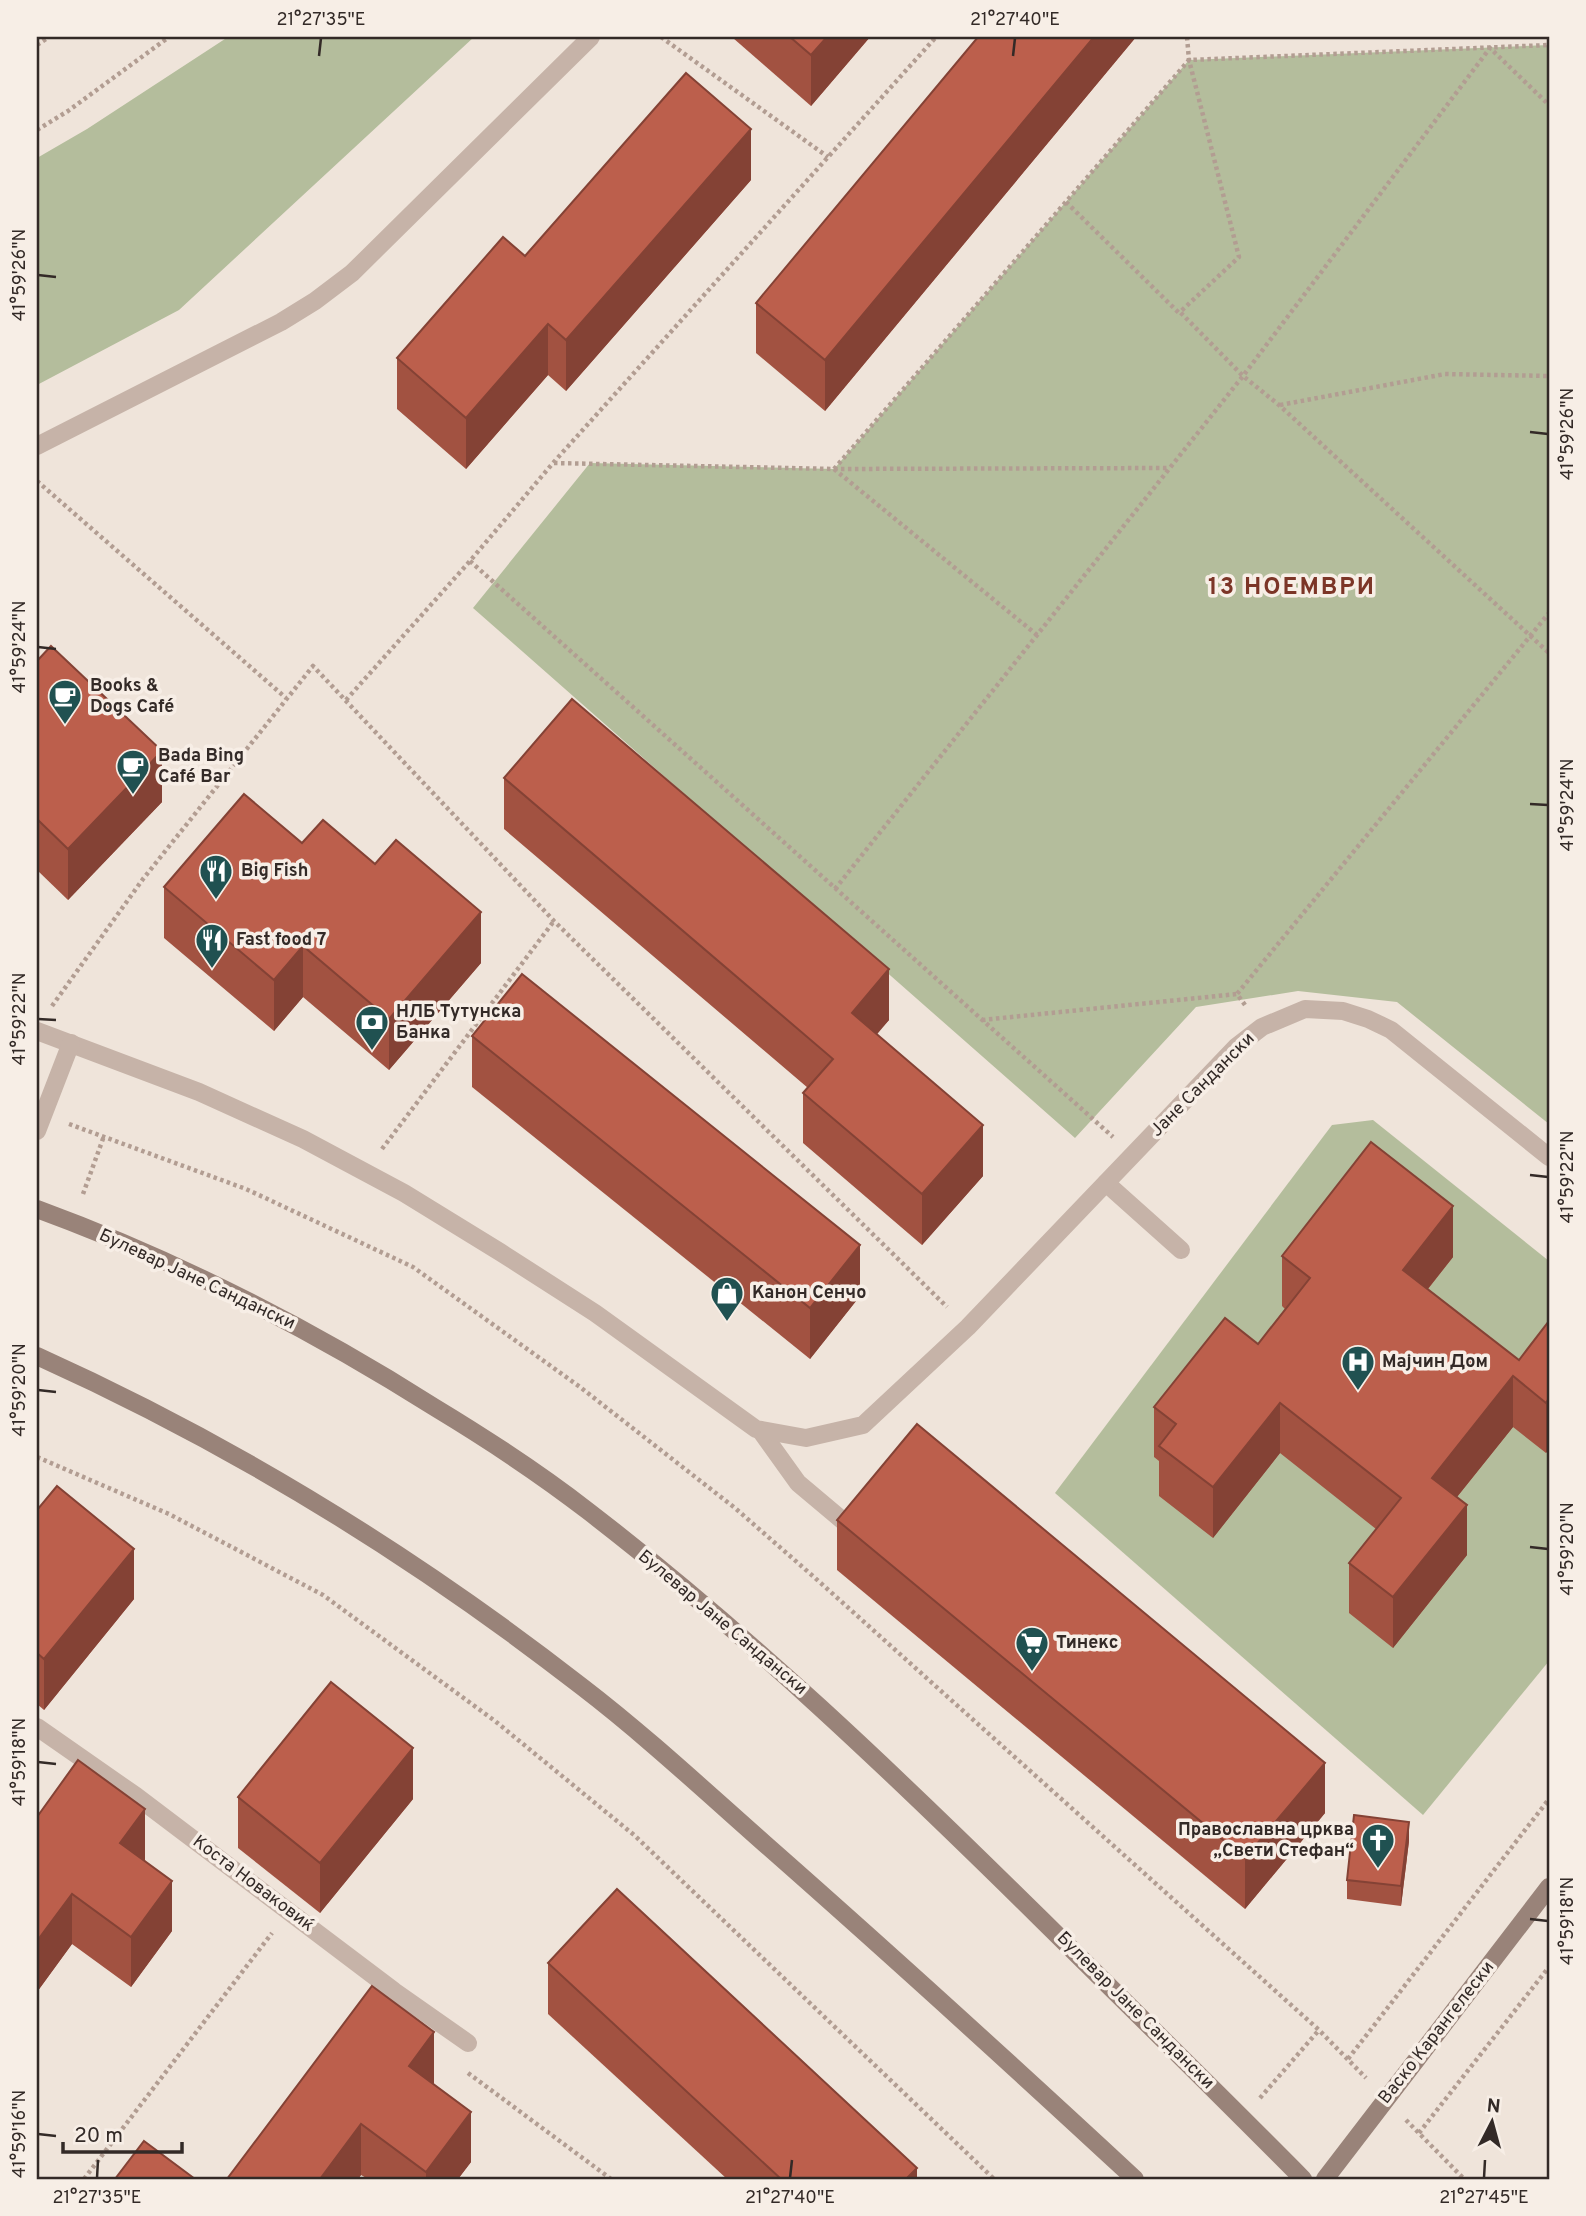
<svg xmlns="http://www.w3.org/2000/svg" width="1586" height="2216" font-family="Overpass,sans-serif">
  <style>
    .green { fill: #b4bd9c }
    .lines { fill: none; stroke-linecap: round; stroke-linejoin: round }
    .path { stroke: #b29d92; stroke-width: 4.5; stroke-dasharray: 3.5 3.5; stroke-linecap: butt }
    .lane { stroke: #c6b3a8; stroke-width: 18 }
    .street { stroke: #c6b3a8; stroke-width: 18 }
    .secondary { stroke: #998379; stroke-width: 18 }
    .wall { fill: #a25241 }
    .shaded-wall { fill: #844235 }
    .building { fill: #bc5f4c; stroke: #844235; stroke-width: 2 }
    .ticks { fill: none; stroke: #332a27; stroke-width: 2.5 }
    .labels { text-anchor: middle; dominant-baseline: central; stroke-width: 7; stroke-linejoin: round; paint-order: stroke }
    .poi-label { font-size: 18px; font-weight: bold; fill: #332a27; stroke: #f7eee6; text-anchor: start }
    .street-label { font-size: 18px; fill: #332a27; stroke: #f7eee6 }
    .district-label { font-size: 24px; font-weight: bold; letter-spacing: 2px; fill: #7c3527; stroke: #f7eee6 }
    .neatline { fill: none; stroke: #332a27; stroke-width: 2.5 }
    .ticks-label { font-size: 18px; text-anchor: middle; fill: #332a27 }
  </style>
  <rect width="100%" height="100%" fill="#efe4da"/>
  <g class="green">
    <polygon points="228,37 474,37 179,310 37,385 37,158 87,129"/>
    <polygon points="1549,45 1549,1124 1397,1002 1298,991 1196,1007 1075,1138 473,608 590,463 834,469 1189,60"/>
    <polygon points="1373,1120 1549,1261 1549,1661 1423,1815 1055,1493 1332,1125"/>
  </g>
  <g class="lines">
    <g class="path">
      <polyline points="661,37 828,157"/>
      <polyline points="1187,37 1189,60 1239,257 1180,312 1243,376 1279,405 1549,653"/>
      <polyline points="37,45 49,37"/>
      <polyline points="37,130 68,111 169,37"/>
      <polyline points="1066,202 1180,314"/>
      <polyline points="1280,405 1445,374 1549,376"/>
      <polyline points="554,463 834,469 1168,468"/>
      <polyline points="834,469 1189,60 1549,45"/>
      <polyline points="834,469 1037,635"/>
      <polyline points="37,481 286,698"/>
      <polyline points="470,561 1113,1137"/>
      <polyline points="346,700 470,561 553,463 936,37"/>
      <polyline points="835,889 1243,376 1490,48 1549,105"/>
      <polyline points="1245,1005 1237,994 1549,613"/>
      <polyline points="52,1006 143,879 313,666 554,921 947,1307"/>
      <polyline points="982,1020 1237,994"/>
      <polyline points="69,1124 246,1189 413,1267 580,1387 735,1508 814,1577 1319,2030 1366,2078"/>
      <polyline points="382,1149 554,921"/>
      <polyline points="83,1194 104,1136"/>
      <polyline points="37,1457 169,1514 323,1595 495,1721 634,1835 994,2179"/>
      <polyline points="1348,2059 1549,1799"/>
      <polyline points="468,2073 611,2179"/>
      <polyline points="1260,2098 1319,2030"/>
      <polyline points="1406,2120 1464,2179"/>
      <polyline points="1419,2133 1549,1967"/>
      <polyline points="84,2179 272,1933"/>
    </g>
    <g class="lane">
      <polyline points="1106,1183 1181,1250"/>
      <polyline points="760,1430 798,1483 855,1531"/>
    </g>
    <g class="street">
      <polyline points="37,446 281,322 315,301 352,273 591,37"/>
      <polyline points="37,1031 199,1092 303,1139 404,1193 500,1252 595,1313 756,1429 806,1438 863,1425 968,1327 1236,1047 1262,1027 1305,1009 1343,1011 1368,1019 1391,1030 1549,1157"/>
      <polyline points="37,1131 71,1043"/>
      <polyline points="37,1727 136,1796 394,1991 468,2043"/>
    </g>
    <g class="secondary">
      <path d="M 37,1209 C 176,1260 309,1328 434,1407 C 487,1439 539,1473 588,1511 C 749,1635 895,1775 1039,1917 C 1127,2004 1216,2091 1303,2179"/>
      <path d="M 37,1356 C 230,1443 414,1556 581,1686 C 645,1735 705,1791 765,1844 C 890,1954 1013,2066 1135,2179"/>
      <polyline points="1325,2179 1549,1887"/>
    </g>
  </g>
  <g class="wall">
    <polygon points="733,37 870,37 811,106 733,38"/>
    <polygon points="978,37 1136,37 825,411 756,353 756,303"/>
    <polygon points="751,180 566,391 548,375 466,469 397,409 397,358 525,256"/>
    <polygon points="37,661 162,802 68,900 37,870"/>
    <polygon points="504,778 889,1020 876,1034 983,1176 922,1245 803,1143 803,1093 808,1088 504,829"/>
    <polygon points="302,843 481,963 389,1070 303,997 274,1031 164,938 164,887"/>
    <polygon points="472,1036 860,1296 810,1359 472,1087"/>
    <polygon points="1282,1256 1453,1257 1428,1289 1519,1360 1549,1321 1549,1449 1546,1453 1513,1427 1457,1497 1467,1555 1393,1648 1349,1613 1349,1563 1376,1529 1280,1453 1213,1538 1159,1496 1159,1461 1154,1457 1154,1407 1258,1344 1285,1309 1282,1306"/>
    <polygon points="37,1510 134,1599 44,1710 37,1704"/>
    <polygon points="837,1520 1325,1813 1245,1909 837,1570"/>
    <polygon points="238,1797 413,1799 320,1913 238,1848"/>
    <polygon points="37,1817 145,1860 172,1931 131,1987 72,1944 37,1992"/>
    <polygon points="1409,1841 1401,1906 1347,1899 1347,1880"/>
    <polygon points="548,1963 917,2179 727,2179 548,2014"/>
    <polygon points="434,2083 434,2084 471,2162 458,2179 368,2179 361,2175 358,2179 227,2179"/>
  </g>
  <g class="shaded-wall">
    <polygon points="827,37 870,37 811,106 811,55"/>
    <polygon points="1094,37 1136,37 825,411 825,360"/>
    <polygon points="751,129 751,180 566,391 566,340"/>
    <polygon points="548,324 548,375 466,469 466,418"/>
    <polygon points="162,751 162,802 68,900 68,849"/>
    <polygon points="481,912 481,963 389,1070 389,1019"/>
    <polygon points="303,946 303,997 274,1031 274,980"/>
    <polygon points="889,969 889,1020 852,1064 852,1013"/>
    <polygon points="983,1125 983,1176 922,1245 922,1194"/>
    <polygon points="1453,1206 1453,1257 1403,1320 1403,1270"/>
    <polygon points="860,1245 860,1296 810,1359 810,1308"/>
    <polygon points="1513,1376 1513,1427 1432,1528 1432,1478"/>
    <polygon points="1549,1398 1549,1449 1546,1453 1546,1403"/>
    <polygon points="1280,1403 1280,1453 1213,1538 1213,1487"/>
    <polygon points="1467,1505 1467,1555 1393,1648 1393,1597"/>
    <polygon points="134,1549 134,1599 44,1710 44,1659"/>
    <polygon points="413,1748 413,1799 320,1913 320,1863"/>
    <polygon points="1325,1763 1325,1813 1245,1909 1245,1858"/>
    <polygon points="145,1809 145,1860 120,1894 120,1843"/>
    <polygon points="1409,1822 1409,1841 1401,1906 1401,1886"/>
    <polygon points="172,1881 172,1931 131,1987 131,1937"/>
    <polygon points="72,1894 72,1944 37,1992 37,1941"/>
    <polygon points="434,2032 434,2083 409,2116 409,2066"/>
    <polygon points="471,2112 471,2162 458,2179 426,2179 426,2172"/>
    <polygon points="361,2124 361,2175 358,2179 320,2179"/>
    <polygon points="917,2168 917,2179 906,2179"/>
  </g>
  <g class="building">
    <polygon points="790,37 827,37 811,55"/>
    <polygon points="978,37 1094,37 825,360 756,303"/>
    <polygon points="686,73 751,129 566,340 548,324 466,418 397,358 503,237 525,256"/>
    <polygon points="51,646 162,751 68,849 37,819 37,661"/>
    <polygon points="572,699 889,969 852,1013 983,1125 922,1194 803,1093 833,1059 504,778"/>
    <polygon points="244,794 302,843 323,820 375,864 396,840 481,912 389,1019 303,946 274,980 164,887"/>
    <polygon points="522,974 860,1245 810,1308 472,1036"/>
    <polygon points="1371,1142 1453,1206 1403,1270 1519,1360 1549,1321 1549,1398 1546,1403 1513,1376 1432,1478 1467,1505 1393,1597 1349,1563 1401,1498 1280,1403 1213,1487 1159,1446 1176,1424 1154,1407 1225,1318 1258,1344 1310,1278 1282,1256"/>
    <polygon points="917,1424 1325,1763 1245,1858 837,1520"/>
    <polygon points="57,1486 134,1549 44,1659 37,1653 37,1510"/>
    <polygon points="331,1682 413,1748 320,1863 238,1797"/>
    <polygon points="78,1760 145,1809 120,1843 172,1881 131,1937 72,1894 37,1941 37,1817"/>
    <polygon points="1354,1815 1409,1822 1401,1886 1347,1880"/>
    <polygon points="617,1889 917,2168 906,2179 781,2179 548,1963"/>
    <polygon points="372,1986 434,2032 409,2066 471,2112 426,2172 361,2124 320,2179 227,2179"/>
    <polygon points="144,2141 195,2179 115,2179"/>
  </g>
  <path class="ticks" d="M 319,56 L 321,38M 1013,56 L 1015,38M 38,275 L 56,277M 1530,432 L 1548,434M 38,647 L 56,649M 1530,804 L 1548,805M 38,1019 L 56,1020M 1530,1175 L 1548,1177M 38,1390 L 56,1392M 1530,1547 L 1548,1549M 38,1762 L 56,1764M 1530,1919 L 1548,1921M 38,2134 L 56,2136M 97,2178 L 98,2160M 790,2178 L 792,2160M 1484,2178 L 1485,2160"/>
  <defs>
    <symbol id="cafe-pin" viewBox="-11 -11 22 30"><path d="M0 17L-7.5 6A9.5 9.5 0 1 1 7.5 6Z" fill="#205151" stroke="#f7eee6"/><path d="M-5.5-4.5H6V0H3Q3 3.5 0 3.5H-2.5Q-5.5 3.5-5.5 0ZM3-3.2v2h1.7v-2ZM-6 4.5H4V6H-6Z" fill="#fff"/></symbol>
    <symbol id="restaurant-pin" viewBox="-11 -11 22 30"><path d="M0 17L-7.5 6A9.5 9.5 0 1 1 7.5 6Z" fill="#205151" stroke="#f7eee6"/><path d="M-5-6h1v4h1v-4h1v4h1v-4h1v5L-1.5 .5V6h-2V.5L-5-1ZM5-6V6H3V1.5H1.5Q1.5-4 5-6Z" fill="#fff"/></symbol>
    <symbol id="bank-pin" viewBox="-11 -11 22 30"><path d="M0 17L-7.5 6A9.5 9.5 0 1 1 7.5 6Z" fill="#205151" stroke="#f7eee6"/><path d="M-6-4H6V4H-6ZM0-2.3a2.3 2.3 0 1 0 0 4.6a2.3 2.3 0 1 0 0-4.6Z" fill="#fff"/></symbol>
    <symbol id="shop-pin" viewBox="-11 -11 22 30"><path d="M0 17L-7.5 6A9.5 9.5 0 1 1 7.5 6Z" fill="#205151" stroke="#f7eee6"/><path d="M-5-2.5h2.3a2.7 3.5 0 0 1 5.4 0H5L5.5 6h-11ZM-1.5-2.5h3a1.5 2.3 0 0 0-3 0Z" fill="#fff"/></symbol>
    <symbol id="hospital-pin" viewBox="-11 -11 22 30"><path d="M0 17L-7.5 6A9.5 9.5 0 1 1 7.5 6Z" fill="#205151" stroke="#f7eee6"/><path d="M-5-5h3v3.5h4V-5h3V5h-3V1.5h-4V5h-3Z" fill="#fff"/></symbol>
    <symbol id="supermarket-pin" viewBox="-11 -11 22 30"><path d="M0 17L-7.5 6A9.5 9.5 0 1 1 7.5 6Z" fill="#205151" stroke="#f7eee6"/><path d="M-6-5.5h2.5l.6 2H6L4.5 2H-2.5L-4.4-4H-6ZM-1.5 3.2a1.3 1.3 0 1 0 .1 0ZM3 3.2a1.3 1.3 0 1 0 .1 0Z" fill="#fff"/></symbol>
    <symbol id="church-pin" viewBox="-11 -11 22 30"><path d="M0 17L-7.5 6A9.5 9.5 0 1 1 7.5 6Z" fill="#205151" stroke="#f7eee6"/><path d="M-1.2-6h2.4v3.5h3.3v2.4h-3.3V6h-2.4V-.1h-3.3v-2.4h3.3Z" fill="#fff"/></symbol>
  </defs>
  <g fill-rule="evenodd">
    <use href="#cafe-pin" x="46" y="677" width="38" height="52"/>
    <use href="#cafe-pin" x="114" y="747" width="38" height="52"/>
    <use href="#restaurant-pin" x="197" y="852" width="38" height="52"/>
    <use href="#restaurant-pin" x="193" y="921" width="38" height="52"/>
    <use href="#bank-pin" x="353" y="1003" width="38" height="52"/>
    <use href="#shop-pin" x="708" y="1274" width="38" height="52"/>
    <use href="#hospital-pin" x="1339" y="1343" width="38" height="52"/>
    <use href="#supermarket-pin" x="1013" y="1624" width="38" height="52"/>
    <use href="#church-pin" x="1359" y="1821" width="38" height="52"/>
  </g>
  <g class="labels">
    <g class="poi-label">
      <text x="90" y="686">Books &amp;<tspan x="90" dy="21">Dogs Café</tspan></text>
      <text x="158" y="756">Bada Bing<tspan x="158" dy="21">Café Bar</tspan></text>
      <text x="241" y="871">Big Fish</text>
      <text x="236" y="940">Fast food 7</text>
      <text x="396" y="1012">НЛБ Тутунска<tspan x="396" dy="21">Банка</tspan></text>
      <text x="752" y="1293">Канон Сенчо</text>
      <text x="1382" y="1362">Мајчин Дом</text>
      <text x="1056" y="1643">Тинекс</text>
      <text x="1354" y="1830" text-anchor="end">Православна црква<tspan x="1354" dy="21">„Свети Стефан“</tspan></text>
    </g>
    <g class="street-label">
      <text transform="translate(1203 1085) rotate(-45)">Јане Сандански</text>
      <text transform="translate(197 1280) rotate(25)">Булевар Јане Сандански</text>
      <text transform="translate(722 1623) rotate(40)">Булевар Јане Сандански</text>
      <text transform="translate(253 1884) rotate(37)">Коста Новаковиќ</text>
      <text transform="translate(1135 2011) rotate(45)">Булевар Јане Сандански</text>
      <text transform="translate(1437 2033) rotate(-52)">Васко Карангелески</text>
    </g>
    <g class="district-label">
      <text x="1292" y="588">13 НОЕМВРИ</text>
    </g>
  </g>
  <rect width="1586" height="2216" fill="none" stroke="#f7eee6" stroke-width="77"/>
  <g transform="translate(1492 2122) rotate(6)" stroke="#f7eee6" stroke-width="5" paint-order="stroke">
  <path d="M0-5L12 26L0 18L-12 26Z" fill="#332a27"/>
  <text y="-10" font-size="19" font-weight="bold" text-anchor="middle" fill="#332a27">N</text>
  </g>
  <path d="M63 2142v10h119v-10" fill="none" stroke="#332a27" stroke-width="3.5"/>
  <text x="74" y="2142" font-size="21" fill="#332a27" stroke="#f7eee6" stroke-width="5" paint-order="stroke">20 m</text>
  <rect x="38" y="38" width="1510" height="2140" class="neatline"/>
  <g class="ticks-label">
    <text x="321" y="25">21°27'35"E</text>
    <text x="1015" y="25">21°27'40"E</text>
    <text transform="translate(19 275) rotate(-90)" y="6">41°59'26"N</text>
    <text transform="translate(1567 434) rotate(-90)" y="6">41°59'26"N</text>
    <text transform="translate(19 647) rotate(-90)" y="6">41°59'24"N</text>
    <text transform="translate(1567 805) rotate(-90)" y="6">41°59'24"N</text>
    <text transform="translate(19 1019) rotate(-90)" y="6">41°59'22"N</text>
    <text transform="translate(1567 1177) rotate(-90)" y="6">41°59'22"N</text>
    <text transform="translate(19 1390) rotate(-90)" y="6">41°59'20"N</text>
    <text transform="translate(1567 1549) rotate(-90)" y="6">41°59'20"N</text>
    <text transform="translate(19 1762) rotate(-90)" y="6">41°59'18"N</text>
    <text transform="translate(1567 1921) rotate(-90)" y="6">41°59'18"N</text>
    <text transform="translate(19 2134) rotate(-90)" y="6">41°59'16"N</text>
    <text x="97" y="2203">21°27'35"E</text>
    <text x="790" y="2203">21°27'40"E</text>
    <text x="1484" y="2203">21°27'45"E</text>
  </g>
</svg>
